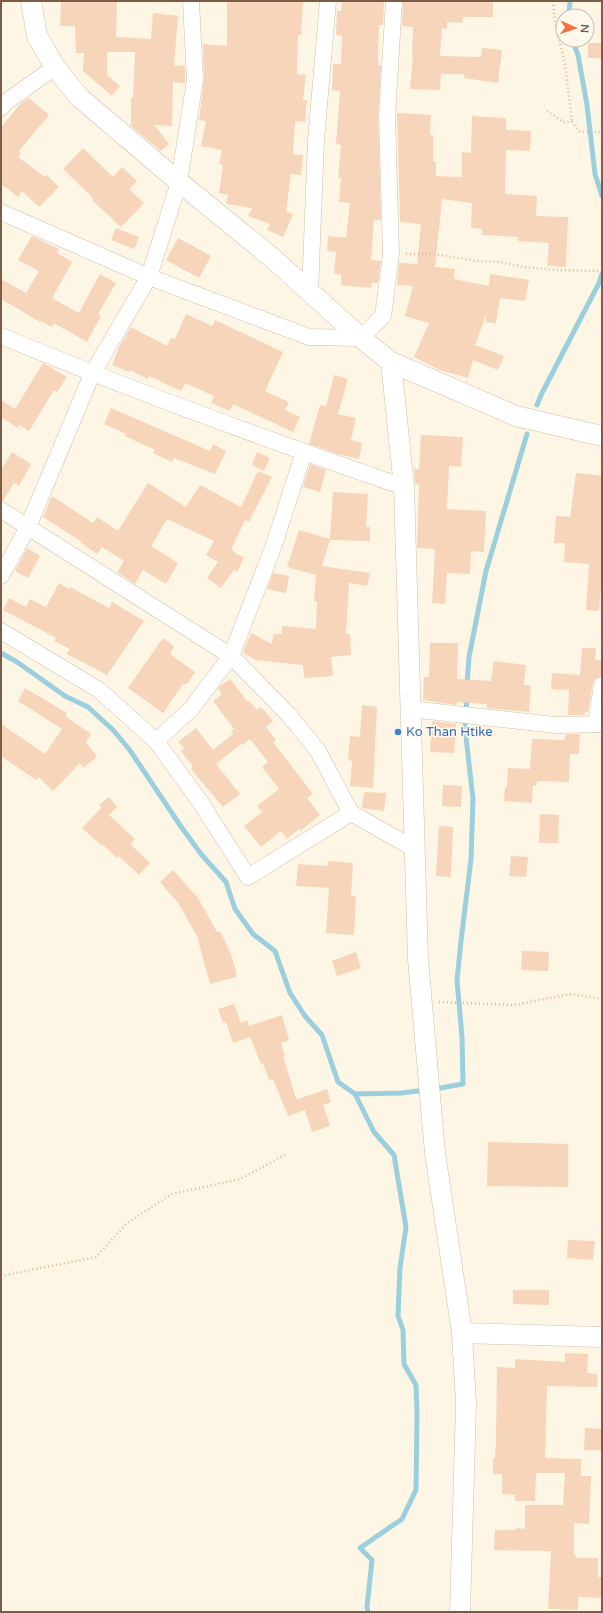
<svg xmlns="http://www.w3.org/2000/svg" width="603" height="1613" font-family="'Varela Round',sans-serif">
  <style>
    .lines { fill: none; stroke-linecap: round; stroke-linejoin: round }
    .stream { stroke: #9ccfdd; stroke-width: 5 }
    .building { fill: #f6d5ba }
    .minor-casing { stroke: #d1bea9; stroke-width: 17 }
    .tertiary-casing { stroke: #d1bea9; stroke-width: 21 }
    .path { stroke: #dcb99c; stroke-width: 2.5; stroke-dasharray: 1 3; stroke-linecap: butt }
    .minor { stroke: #fff; stroke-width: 16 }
    .tertiary { stroke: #fff; stroke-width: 20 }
    .shop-dot { fill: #3f7fe0; stroke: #fff9ed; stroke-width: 1.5 }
    .labels { text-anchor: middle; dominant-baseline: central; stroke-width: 3.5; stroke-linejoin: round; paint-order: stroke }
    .shop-label { font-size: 13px; fill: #366cbe; stroke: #fff9ed; text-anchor: start }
  </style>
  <rect width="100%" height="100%" fill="#fef6e5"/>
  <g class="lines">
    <g class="stream">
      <polyline points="569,16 570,1"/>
      <polyline points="572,40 578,55 587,105 595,174 602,196"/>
      <polyline points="537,405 541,395 599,283 602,274"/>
      <polyline points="1,653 17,662 65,696 88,707 113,730 129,749 182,828 201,854 226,882 235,909 253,934 275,951 290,993 305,1016 322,1035 338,1082 355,1094 374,1132 394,1155 406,1227 400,1268 398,1316 403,1330 404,1364 416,1385 417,1414 416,1490 402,1519 360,1548 372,1560 367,1607 368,1612"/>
      <polyline points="467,685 469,657 486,571 527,434"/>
      <polyline points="434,1089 463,1084 462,1037 457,980 461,941 471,859 473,799 465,728 467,697"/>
      <polyline points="355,1094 401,1093 426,1090"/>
    </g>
  </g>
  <g class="building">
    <polygon points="61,1 117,1 116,37 151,39 153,13 178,16 174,65 185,66 185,83 173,82 172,126 154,125 169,144 161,151 131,126 131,97 133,98 135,52 107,52 107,75 120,86 112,96 83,71 84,53 76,53 75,26 60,26"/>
    <polygon points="227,1 303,1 301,35 298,35 297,74 306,75 303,100 307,100 305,122 295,121 293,154 303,155 301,175 291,174 286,211 293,214 283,237 267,230 270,224 248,216 252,208 226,204 228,195 219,193 223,165 219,164 222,150 201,146 206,121 199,120 204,80 203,44 227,46"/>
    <polygon points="342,1 384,1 383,25 379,25 378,65 381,65 378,116 381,220 374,220 371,260 381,261 378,283 372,283 371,288 341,285 341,275 334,274 336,252 327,251 328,236 346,238 350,203 339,202 341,178 338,178 341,145 336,144 340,91 332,90 333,64 341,64 342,36 336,35 337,11 341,11"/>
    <polygon points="403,1 493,1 493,17 463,17 462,23 447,22 447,29 442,28 440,56 481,57 482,48 502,50 498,83 464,78 464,74 441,74 440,90 410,89 413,55 412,55 413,27 402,26"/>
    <rect x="588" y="43" width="14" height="15"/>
    <polygon points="29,98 49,115 19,151 21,153 18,157 45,177 47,175 59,187 39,207 22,191 18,197 1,184 1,127 22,102"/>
    <polygon points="397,113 431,115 430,135 433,135 433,161 436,162 436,176 462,177 462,152 471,153 472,116 506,118 506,130 531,131 530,151 506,150 505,194 537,196 536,216 568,217 566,267 547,266 549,243 518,241 518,237 482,235 482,229 471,228 472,203 442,199 435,267 455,269 454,279 489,286 490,274 529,280 525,301 500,298 496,323 486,322 486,315 475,345 504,356 498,370 473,360 468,378 440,370 414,357 429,323 405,316 413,286 397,285 399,263 417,264 421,224 400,222"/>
    <polygon points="83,148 113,177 122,167 137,181 129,189 144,203 121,227 92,200 93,198 63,169"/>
    <polygon points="116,228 139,237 134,249 111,240"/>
    <polygon points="32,236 59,249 57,253 72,262 52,298 79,313 100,274 116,283 98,314 101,316 87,342 54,323 52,327 41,321 40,322 1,299 1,279 26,293 39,271 18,260"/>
    <polygon points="178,238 211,256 199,278 166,260"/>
    <polygon points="186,314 212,326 215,320 283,352 265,391 289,402 285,410 300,417 293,432 233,404 230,411 211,403 214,396 185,383 181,391 149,376 148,379 130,370 129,372 112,365 119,347 131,327 167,346 171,338 175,339"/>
    <polygon points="43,363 67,377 57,392 54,390 29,431 20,425 18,428 1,417 1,400 15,409"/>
    <polygon points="334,375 348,379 338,414 356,418 351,440 362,443 359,459 338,454 309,444 320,405 326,406"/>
    <polygon points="111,408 210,451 213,444 226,451 215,474 174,458 172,462 153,453 155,450 125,436 126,434 104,424"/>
    <polygon points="421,435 463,437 461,467 449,466 447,509 486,511 484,552 471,551 470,574 447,573 445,604 432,603 435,549 417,548 419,485 415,484 414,469 419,469"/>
    <polygon points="12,452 31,464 19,486 14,483 3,501 1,501 1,470"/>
    <polygon points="257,452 270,458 264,471 252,465"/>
    <polygon points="310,464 326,470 320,492 303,487"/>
    <polygon points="258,471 272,477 249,522 245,520 231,550 244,558 237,572 234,570 221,588 207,578 218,562 206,555 214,541 167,519 151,546 178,563 166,584 143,570 135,584 117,572 124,561 102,547 97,554 81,543 82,542 43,517 52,496 93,523 97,517 118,531 148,483 186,507 200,485 241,507"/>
    <polygon points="576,473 602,476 602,573 599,611 586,610 589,564 564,562 565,543 554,543 556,516 570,517"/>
    <polygon points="333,492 368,494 366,527 370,527 370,541 330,540 322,566 370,573 367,586 349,583 346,634 350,634 351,655 331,657 333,676 304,678 303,665 256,660 243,653 243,652 251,633 272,644 273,634 282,634 282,626 316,629 317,601 314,601 316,575 287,567 299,530 330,539"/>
    <polygon points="27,548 40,556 28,578 15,571"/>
    <polygon points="273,573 289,576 286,593 267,589"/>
    <polygon points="59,583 69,589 70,587 109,608 112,602 144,621 107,675 67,654 70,649 54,641 56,638 3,610 9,598 26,607 30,599 46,607"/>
    <polygon points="163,638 174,646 170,654 195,672 187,684 183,684 163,713 128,688"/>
    <polygon points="430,643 458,643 457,679 491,681 494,661 526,665 524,685 531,685 529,712 487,708 487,704 457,702 457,705 423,700 424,677 429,677"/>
    <polygon points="582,648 596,648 595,660 602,660 602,676 595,679 593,683 588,712 585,712 585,715 568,715 569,690 551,689 552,673 580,675"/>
    <polygon points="230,679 248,702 249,701 257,710 261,707 273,721 266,727 276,740 273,742 313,794 307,798 320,815 300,831 300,828 287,839 281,831 261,847 244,826 262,812 257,806 279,789 262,767 268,762 250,739 242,745 241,744 216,764 240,794 223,807 191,769 193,767 181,751 184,748 178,742 196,728 213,750 233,734 231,731 234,729 213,701 222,694 218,689 220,686"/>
    <polygon points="25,688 67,713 65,716 91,734 86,742 97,757 83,768 80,763 53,791 39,777 36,780 1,756 1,724 45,754 62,729 18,701"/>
    <polygon points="362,705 377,707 373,788 350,786 352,761 348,760 350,736 360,737"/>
    <polygon points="432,721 456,724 454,753 430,752"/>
    <polygon points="566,734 580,734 579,754 570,754 569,782 537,781 536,786 533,785 532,803 504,801 505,787 507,787 508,768 530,769 532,739 564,740"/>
    <polygon points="443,785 462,786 461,807 442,806"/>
    <polygon points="364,792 386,793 384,811 362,808"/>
    <polygon points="109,797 117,807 109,815 135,839 130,844 150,863 139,875 119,856 117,858 103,845 102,846 82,828 101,808 99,805"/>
    <polygon points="540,814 559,815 558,843 539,843"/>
    <polygon points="439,826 453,827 451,877 436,876"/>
    <polygon points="511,856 528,857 526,877 509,876"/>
    <polygon points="328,861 353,863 351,896 356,896 354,935 326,933 329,888 296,886 298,864 328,866"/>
    <polygon points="173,870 198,898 217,932 220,931 231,954 236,971 236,977 210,984 198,940 199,940 179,904 160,882"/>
    <polygon points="522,951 549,952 548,971 521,970"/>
    <polygon points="356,952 361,968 337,976 332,961"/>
    <polygon points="234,1004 241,1023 247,1020 249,1026 282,1015 289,1040 281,1043 285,1056 283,1056 296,1098 298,1099 327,1089 331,1102 323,1105 330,1126 312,1132 305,1110 288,1116 273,1079 269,1080 263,1063 261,1064 250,1037 233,1043 226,1022 223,1023 218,1009"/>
    <polygon points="488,1142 568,1144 568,1187 487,1186"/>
    <polygon points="568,1240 595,1241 593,1260 567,1258"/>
    <polygon points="513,1290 549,1290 549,1305 513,1304"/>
    <polygon points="565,1353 588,1354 587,1373 597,1374 597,1387 547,1386 545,1458 581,1459 581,1476 591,1476 589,1524 574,1523 574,1555 576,1555 576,1558 598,1558 598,1577 602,1577 602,1598 578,1597 578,1610 548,1609 551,1551 494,1550 495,1530 516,1530 516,1528 525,1529 525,1505 563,1505 565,1473 536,1473 535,1501 515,1501 515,1495 502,1494 502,1474 493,1474 493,1458 495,1458 496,1441 497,1367 515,1368 515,1359 565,1362"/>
    <polygon points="585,1428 602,1429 602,1450 584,1450"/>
  </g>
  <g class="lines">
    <defs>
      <g id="minor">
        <polyline points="1,108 6,102 55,67"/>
        <polyline points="1,212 149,277 309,337 361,338 383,316 391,254 387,116 394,1"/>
        <polyline points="310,292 316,140 328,1"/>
        <path d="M 1,336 C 133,391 268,440 404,487"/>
        <polyline points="1,510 231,656 288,714 318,751 351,813 415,849"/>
        <polyline points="1,576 28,527 92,374 149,277 179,182 195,80 191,1"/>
        <polyline points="1,631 99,690 156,741 201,803 248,877 351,813"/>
        <polyline points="410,709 555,725 602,724"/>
        <polyline points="596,724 602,685"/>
        <polyline points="156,741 191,709 231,656 273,548 304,452"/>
      </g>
      <g id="tertiary">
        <polyline points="31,1 37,36 55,67 79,97 179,182 270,256 361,338 391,362 516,416 602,436"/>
        <polyline points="391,362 404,487 418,959 435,1153 462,1333 466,1404 460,1612"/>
        <polyline points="462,1333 602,1337"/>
      </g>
    </defs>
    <use href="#minor" class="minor-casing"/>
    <use href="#tertiary" class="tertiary-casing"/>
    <g class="path">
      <polyline points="553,1 555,22 565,64 572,122"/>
      <polyline points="547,111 563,122 572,122 580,132 602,132"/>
      <polyline points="406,254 435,254 477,261 498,262 524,267 555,270 602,271"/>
      <polyline points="439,1002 514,1005 571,994 602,999"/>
      <polyline points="1,1276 96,1257 127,1223 172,1194 240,1179 285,1155"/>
    </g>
    <use href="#minor" class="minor"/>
    <use href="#tertiary" class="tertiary"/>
  </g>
  <circle class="shop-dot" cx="398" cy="732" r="4"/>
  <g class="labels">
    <g class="shop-label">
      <text x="406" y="732">Ko Than Htike</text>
    </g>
  </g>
  <rect width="603" height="1613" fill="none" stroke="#7a5c47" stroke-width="4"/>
  <g transform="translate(575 28) rotate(93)"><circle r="19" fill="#fff9ed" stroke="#cabaab"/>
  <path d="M0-3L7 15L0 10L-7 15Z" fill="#f3723f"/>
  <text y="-6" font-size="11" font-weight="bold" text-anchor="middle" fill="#7a5c47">N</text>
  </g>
</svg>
